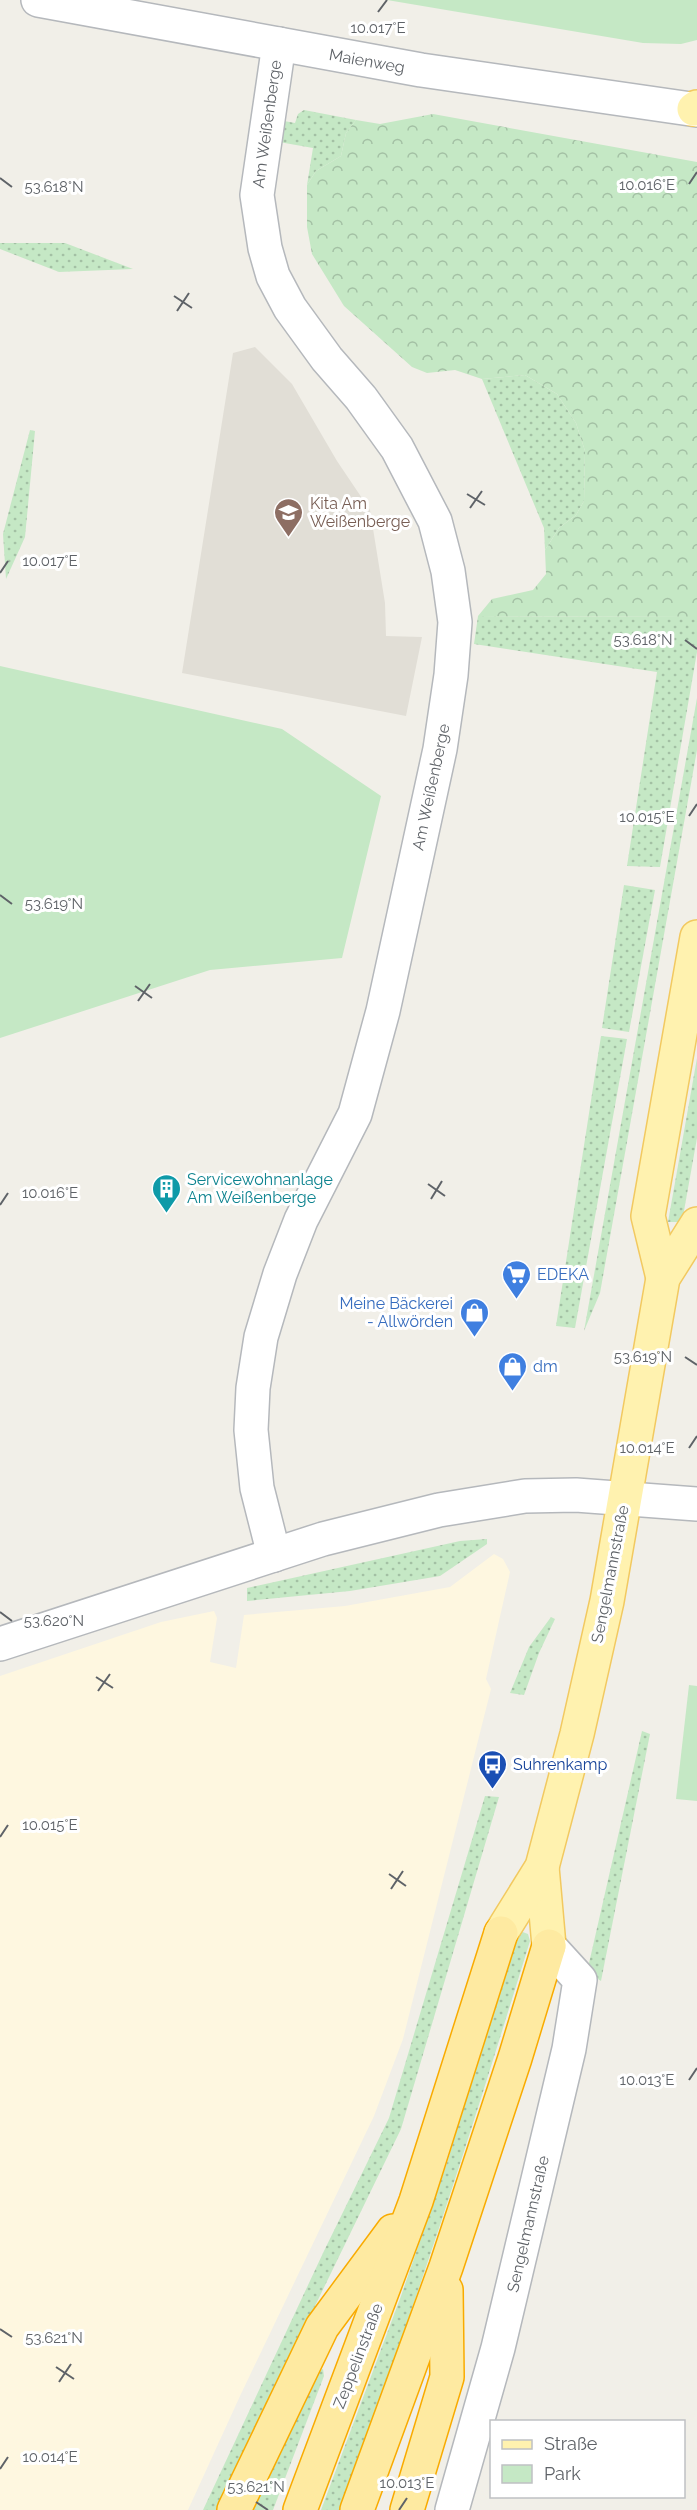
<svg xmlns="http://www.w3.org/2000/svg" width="697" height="2510" font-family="Raleway,sans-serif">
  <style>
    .commercial { fill: #fef7e0 }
    .education { fill: #e1ded6 }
    .grass { fill: url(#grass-dots) }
    .forest { fill: url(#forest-crowns) }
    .green { fill: #c5e8c5 }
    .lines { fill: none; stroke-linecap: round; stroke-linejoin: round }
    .minor-casing { stroke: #b5b8bc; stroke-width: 36 }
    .tertiary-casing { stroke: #b5b8bc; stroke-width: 36 }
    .primary-casing { stroke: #f2c960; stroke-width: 36 }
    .trunk-casing { stroke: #f9ab00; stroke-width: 36 }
    .minor { stroke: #fff; stroke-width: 33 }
    .tertiary { stroke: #fff; stroke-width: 33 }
    .primary { stroke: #fff2af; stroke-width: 33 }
    .trunk { stroke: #feeaa1; stroke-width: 33 }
    .ticks { fill: none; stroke: #5f6368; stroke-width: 2 }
    .labels { text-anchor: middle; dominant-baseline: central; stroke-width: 6; stroke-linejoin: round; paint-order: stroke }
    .street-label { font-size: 16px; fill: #5f6368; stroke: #fff }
    .education-label { font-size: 16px; fill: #785e54; stroke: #fff; text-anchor: start }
    .culture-label { font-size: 16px; fill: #0d838f; stroke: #fff; text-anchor: start }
    .shop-label { font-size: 16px; fill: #366cbe; stroke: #fff; text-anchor: start }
    .transit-label { font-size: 16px; fill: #164399; stroke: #fff; text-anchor: start }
    .ticks-label { font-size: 15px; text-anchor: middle; fill: #5f6368; stroke: #fff; stroke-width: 6; stroke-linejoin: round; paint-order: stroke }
  </style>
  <defs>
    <pattern id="grass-dots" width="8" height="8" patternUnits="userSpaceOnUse" patternTransform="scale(1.5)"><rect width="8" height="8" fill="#c5e8c5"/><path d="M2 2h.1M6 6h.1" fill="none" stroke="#a3c0a4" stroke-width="1.8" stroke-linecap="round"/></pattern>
    <pattern id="forest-crowns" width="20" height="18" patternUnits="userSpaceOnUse" patternTransform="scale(1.5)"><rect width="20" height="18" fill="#c5e8c5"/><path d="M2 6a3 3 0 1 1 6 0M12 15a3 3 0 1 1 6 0" fill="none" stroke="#a3c0a4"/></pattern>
  </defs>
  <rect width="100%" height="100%" fill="#f1efe8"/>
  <polygon class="commercial" points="494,1554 503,1559 510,1572 486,1679 491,1689 403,2039 374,2116 240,2396 188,2510 0,2510 0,1676 161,1622 214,1611 217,1618 210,1662 236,1668 244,1615 345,1606 450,1587"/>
  <polygon class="education" points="255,347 292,384 337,461 370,510 385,603 386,636 422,637 406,716 182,673 233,353"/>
  <g class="grass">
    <polygon points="304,110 356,120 346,133 341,156 316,171 307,185 313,148 279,142 284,121 295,123 298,114"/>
    <polygon points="0,243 65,243 133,269 59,272 0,249"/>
    <polygon points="525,375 557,394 576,423 585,451 584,501 576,515 559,528 545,550 544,528 482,379"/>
    <polygon points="30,430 35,431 25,537 6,579 3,534"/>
    <polygon points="478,616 697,617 697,652 660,867 627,866 657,672 474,644"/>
    <polygon points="697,698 697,750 600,1293 584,1331"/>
    <polygon points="624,885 655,890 629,1032 602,1028"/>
    <polygon points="601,1036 627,1039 575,1328 556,1326"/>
    <polygon points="697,1058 697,1138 682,1222 668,1222"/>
    <polygon points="487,1539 487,1544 440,1576 350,1591 247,1601 247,1588 460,1541"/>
    <polygon points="551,1617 555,1619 539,1653 524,1695 510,1693 529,1647"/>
    <polygon points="642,1731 650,1734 601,1981 587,1972"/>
    <polygon points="485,1796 499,1797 401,2129 262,2415 220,2510 203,2510 323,2253 389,2118"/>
    <path d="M 520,1931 L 528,1934 L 530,1941 C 471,2132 411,2323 339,2510 L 321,2510 L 401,2296 L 448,2160 L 513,1934 Z"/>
    <polygon points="323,2369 324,2376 273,2510 250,2510 316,2372"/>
  </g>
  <polygon class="forest" points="433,114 697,162 697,617 478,616 492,599 533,590 546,574 545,550 559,528 576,515 584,501 585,451 576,423 557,394 525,375 482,379 455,370 427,373 412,367 344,306 312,254 307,227 307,185 316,171 341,156 346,133 356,120 380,124"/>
  <g class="green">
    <polygon points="387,0 697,0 697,40 681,44 643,43"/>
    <polygon points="0,666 282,729 381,796 342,958 210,970 0,1038"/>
    <polygon points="689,1685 697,1686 697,1801 676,1799"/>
  </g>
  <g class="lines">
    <defs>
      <g id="minor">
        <polyline points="274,1555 257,1488 251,1430 253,1388 261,1337 280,1274 301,1220 355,1114 383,1011 440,749 451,675 455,622 448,571 435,521 397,448 361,398 327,359 290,308 273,276 265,248 257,195 279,44"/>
        <polyline points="0,1644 323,1539 439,1510 525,1496 576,1495 697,1504"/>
        <polyline points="452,2510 498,2348 569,2049 580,1980 549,1946"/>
      </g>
      <polyline id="tertiary" points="38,0 421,70 697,110"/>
      <g id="primary">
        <polyline points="694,109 697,107"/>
        <polyline points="663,1278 648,1216 697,937"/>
        <polyline points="542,1867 549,1946"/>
        <polyline points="501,1933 542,1867 577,1734 607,1601 663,1278 697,1224"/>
      </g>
      <g id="trunk">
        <polyline points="234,2510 322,2327 393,2231"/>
        <polyline points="300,2510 416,2201 501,1933"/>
        <polyline points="357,2510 446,2267 515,2058 549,1946"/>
        <polyline points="407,2510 447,2377 446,2290"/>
      </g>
    </defs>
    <use href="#minor" class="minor-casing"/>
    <use href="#tertiary" class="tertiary-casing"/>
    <use href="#primary" class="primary-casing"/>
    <use href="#trunk" class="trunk-casing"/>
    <use href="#minor" class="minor"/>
    <use href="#tertiary" class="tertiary"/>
    <use href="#primary" class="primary"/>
    <use href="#trunk" class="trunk"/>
  </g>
  <path class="ticks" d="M 378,12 L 387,0M 0,178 L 12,187M 689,184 L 697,172M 174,296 L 192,308M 177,311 L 189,293M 467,494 L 485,505M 470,508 L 482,491M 0,573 L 8,561M 685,640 L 697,649M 689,816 L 697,804M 0,895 L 12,904M 135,986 L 152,998M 138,1001 L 150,984M 428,1184 L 445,1196M 431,1199 L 442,1181M 0,1205 L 8,1193M 685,1357 L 697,1365M 689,1448 L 697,1436M 0,1612 L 12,1621M 96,1677 L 113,1688M 98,1691 L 110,1674M 0,1837 L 8,1825M 389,1874 L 406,1886M 391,1889 L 403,1871M 689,2080 L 697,2068M 0,2329 L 12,2337M 56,2367 L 74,2379M 59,2382 L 71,2364M 0,2469 L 8,2457M 256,2502 L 268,2510M 399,2510 L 407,2498"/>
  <defs>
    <symbol id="school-pin" viewBox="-11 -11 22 30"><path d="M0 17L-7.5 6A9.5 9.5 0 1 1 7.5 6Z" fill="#8d6e63" stroke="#fff"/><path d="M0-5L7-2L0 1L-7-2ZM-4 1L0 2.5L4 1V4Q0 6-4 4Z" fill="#fff"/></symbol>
    <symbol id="building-pin" viewBox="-11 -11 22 30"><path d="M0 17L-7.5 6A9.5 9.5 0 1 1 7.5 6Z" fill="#0f9aa8" stroke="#fff"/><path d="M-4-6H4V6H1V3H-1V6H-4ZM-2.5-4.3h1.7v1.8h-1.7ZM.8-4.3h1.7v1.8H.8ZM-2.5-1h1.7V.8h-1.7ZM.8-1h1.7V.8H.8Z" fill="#fff"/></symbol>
    <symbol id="supermarket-pin" viewBox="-11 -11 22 30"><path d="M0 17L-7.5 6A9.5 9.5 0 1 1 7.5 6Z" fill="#3f7fe0" stroke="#fff"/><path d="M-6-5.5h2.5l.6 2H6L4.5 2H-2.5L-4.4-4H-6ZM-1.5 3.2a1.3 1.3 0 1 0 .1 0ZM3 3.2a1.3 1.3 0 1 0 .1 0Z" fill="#fff"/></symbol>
    <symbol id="shop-pin" viewBox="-11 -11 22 30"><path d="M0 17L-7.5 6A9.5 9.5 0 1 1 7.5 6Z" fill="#3f7fe0" stroke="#fff"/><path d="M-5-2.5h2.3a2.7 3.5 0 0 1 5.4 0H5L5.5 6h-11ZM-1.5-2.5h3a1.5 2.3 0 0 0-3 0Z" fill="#fff"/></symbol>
    <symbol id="bus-pin" viewBox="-11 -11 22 30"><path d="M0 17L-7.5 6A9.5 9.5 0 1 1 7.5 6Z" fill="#1a4fb4" stroke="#fff"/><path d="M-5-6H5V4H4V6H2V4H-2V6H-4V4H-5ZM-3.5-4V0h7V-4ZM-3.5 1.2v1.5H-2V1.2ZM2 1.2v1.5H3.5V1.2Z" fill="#fff"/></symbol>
  </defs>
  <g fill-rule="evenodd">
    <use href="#school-pin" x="272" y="496" width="33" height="45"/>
    <use href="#building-pin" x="150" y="1172" width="33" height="45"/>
    <use href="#supermarket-pin" x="500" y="1258" width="33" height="45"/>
    <use href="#shop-pin" x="458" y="1296" width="33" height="45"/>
    <use href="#shop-pin" x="496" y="1350" width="33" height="45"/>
    <use href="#bus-pin" x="476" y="1748" width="33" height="45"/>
  </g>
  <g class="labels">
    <g class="street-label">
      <text transform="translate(367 61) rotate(10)">Maienweg</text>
      <text transform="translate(267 124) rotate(-82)">Am Weißenberge</text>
      <text transform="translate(431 787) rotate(-78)">Am Weißenberge</text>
      <text transform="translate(610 1574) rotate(-79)">Sengelmannstraße</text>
      <text transform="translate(528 2224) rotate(-77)">Sengelmannstraße</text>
      <text transform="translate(358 2356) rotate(-69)">Zeppelinstraße</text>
    </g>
    <g class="education-label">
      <text x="310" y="503">Kita Am<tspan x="310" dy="18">Weißenberge</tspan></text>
    </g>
    <g class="culture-label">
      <text x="187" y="1179">Servicewohnanlage<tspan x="187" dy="18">Am Weißenberge</tspan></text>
    </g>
    <g class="shop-label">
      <text x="537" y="1274">EDEKA</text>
      <text x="453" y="1303" text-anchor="end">Meine Bäckerei<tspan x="453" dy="18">- Allwörden</tspan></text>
      <text x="533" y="1366">dm</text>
    </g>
    <g class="transit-label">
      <text x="513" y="1764">Suhrenkamp</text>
    </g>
  </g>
  <g class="ticks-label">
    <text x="378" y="33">10.017°E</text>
    <text x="647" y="190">10.016°E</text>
    <text x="54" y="192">53.618°N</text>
    <text x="50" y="566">10.017°E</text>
    <text x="643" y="645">53.618°N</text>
    <text x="647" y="822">10.015°E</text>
    <text x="54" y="909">53.619°N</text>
    <text x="50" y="1198">10.016°E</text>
    <text x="643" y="1362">53.619°N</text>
    <text x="647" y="1453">10.014°E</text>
    <text x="54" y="1626">53.620°N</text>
    <text x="50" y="1830">10.015°E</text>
    <text x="647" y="2085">10.013°E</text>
    <text x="54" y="2343">53.621°N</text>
    <text x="50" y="2462">10.014°E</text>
    <text x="407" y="2488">10.013°E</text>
    <text x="256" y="2492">53.621°N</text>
  </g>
  <rect x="490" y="2420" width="195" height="78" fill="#ffffff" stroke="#bfc1c3" stroke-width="1.5"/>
  <rect x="502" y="2440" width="30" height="9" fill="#fff2af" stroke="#bfc1c3" stroke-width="1.5"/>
  <text x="544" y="2450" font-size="18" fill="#5f6368">Straße</text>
  <rect x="502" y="2465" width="30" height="18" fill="#c5e8c5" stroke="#bfc1c3" stroke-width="1.5"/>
  <text x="544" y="2480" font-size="18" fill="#5f6368">Park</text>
</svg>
